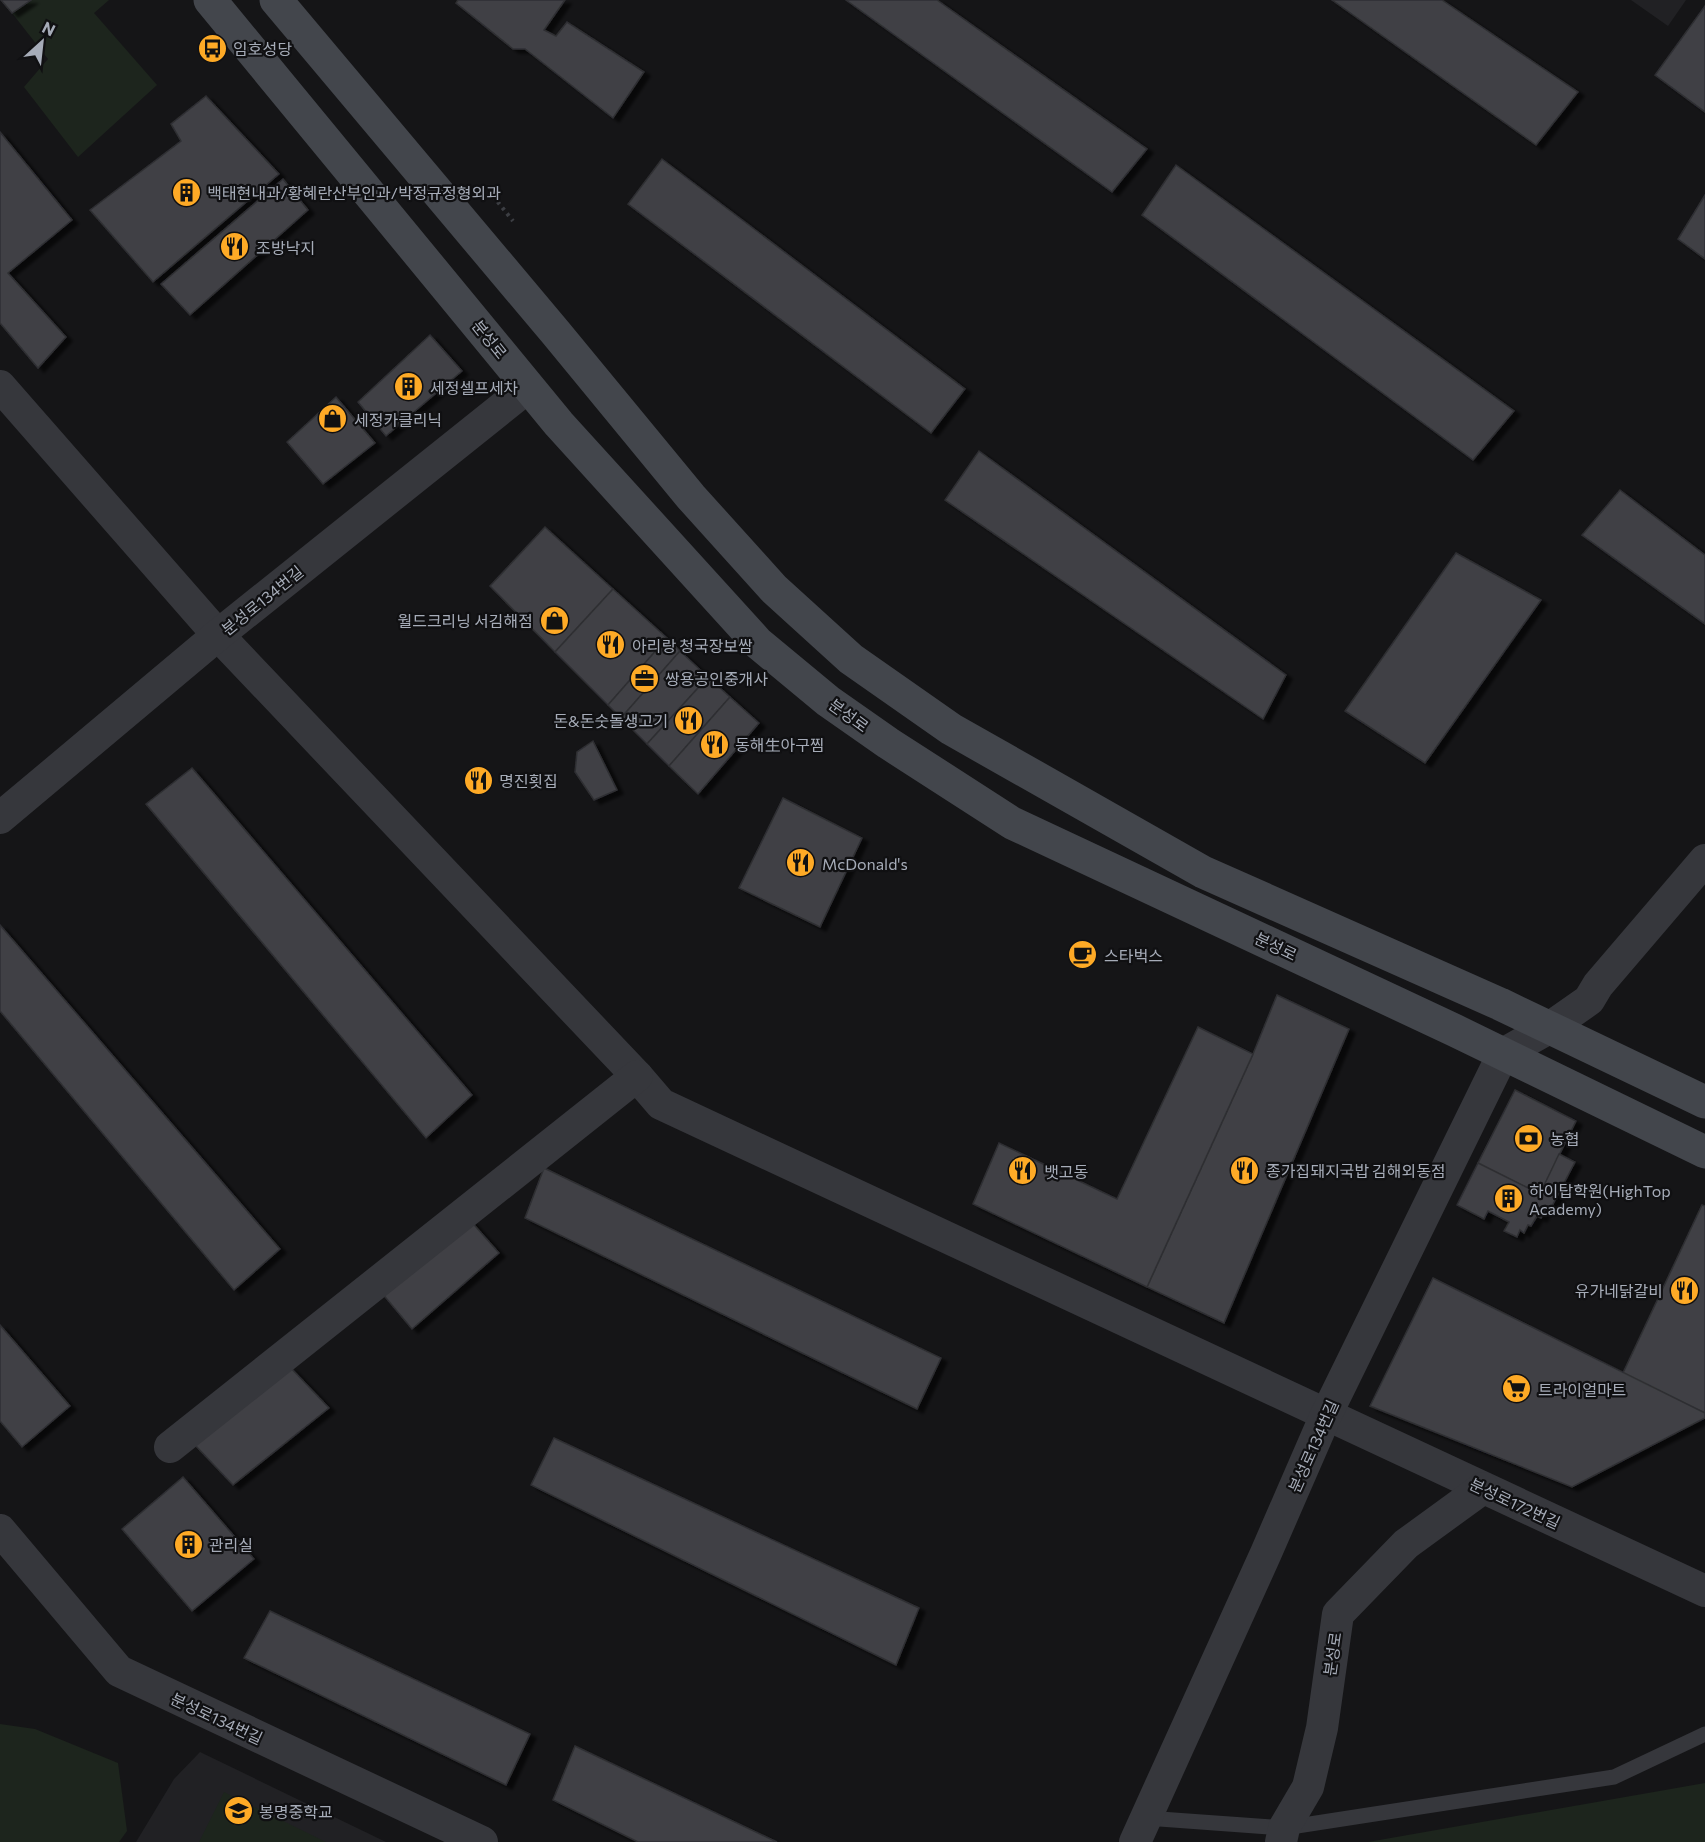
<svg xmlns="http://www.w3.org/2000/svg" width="1705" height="1842" font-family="Commissioner,'Noto Sans KR',sans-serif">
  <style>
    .built { fill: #212124 }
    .green { fill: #1d251d }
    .building { fill: #3f4044; stroke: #2f2f33; stroke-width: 1.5; filter: url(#shadow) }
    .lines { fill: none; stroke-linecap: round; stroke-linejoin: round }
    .path { stroke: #3c3e43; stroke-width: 4; stroke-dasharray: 3 4.5; stroke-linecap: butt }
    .service { stroke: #36373c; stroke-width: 15 }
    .minor { stroke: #36373c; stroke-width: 32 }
    .secondary { stroke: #43464c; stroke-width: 33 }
    .labels { text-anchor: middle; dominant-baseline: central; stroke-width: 4.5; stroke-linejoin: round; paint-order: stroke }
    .poi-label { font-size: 16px; fill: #a6acb8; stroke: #101012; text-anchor: start }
    .street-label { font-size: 16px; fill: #a6acb8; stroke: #101012 }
  </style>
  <defs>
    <filter id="shadow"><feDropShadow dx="6" dy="4" stdDeviation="1.5" flood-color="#0009"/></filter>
  </defs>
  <rect width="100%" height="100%" fill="#151517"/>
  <g class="built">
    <polygon points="1631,0 1686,0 1668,26"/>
    <polygon points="200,1752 386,1842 136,1842 174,1779"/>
  </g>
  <g class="green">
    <polygon points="31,0 109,0 94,13 157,85 78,157 24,87 48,59 12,13"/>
    <polygon points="0,1724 35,1729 118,1763 127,1831 119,1842 0,1842"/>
    <polygon points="1705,1783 1705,1842 1368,1842"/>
    <polygon points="224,1792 326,1842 199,1842"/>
  </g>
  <g class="building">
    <polygon points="1,0 31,0 12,13"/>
    <polygon points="458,0 565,0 544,30 556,36 567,22 644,72 613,118 525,49 513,49 456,3"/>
    <polygon points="846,0 937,0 1147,149 1112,192"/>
    <polygon points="1332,0 1442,0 1578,92 1536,145"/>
    <polygon points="1705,6 1705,112 1655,75"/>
    <polygon points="206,96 279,174 153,282 90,210 181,141 171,124"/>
    <polygon points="0,132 72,220 8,273 66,337 38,368 0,323"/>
    <polygon points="662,159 965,389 931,433 628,204"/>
    <polygon points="1176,165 1514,411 1473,460 1142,215"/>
    <polygon points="283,179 308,210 190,315 161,284"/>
    <polygon points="1705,195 1705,259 1678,239"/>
    <polygon points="430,335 462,371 386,436 358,402"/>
    <polygon points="336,397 375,443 323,484 287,442"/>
    <polygon points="979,451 1286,675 1263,719 945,500"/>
    <polygon points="1620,490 1705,555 1705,624 1582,535"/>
    <polygon points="545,527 613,589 555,652 490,586"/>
    <polygon points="1456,553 1541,600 1425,763 1345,711"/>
    <polygon points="613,589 667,638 608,705 555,652"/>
    <polygon points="667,638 680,651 621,718 608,705"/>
    <polygon points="680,651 708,677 647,744 621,718"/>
    <polygon points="708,677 730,697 669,766 647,744"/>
    <polygon points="730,697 759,723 698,794 669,766"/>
    <polygon points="593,741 617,790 594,800 575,772 577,752"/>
    <polygon points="192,768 472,1095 426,1138 146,804"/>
    <polygon points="783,798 862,838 820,927 739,888"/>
    <polygon points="0,925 280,1249 234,1290 0,1011"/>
    <polygon points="1277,995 1349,1029 1224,1323 1147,1287 1253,1054"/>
    <polygon points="1198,1027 1253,1054 1147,1287 973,1204 999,1143 1117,1199"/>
    <polygon points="1515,1090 1576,1121 1540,1194 1478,1163"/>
    <polygon points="1559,1154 1575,1162 1551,1208 1547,1206 1541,1218 1537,1216 1531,1226 1528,1225 1524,1233 1520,1230 1517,1237 1504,1231 1509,1222 1488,1211 1484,1219 1457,1205 1478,1163 1540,1194"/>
    <polygon points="544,1168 941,1358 917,1409 525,1218"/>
    <polygon points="1702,1205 1705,1206 1705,1413 1623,1373"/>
    <polygon points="469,1219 499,1253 412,1329 381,1292"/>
    <polygon points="1433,1278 1705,1413 1705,1418 1572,1487 1370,1406"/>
    <polygon points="0,1325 70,1406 22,1447 0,1421"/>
    <polygon points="290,1367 329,1408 233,1485 194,1444"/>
    <polygon points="554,1438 919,1608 896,1665 531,1485"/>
    <polygon points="183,1477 254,1559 192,1611 122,1529"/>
    <polygon points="270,1611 530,1734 506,1785 244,1658"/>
    <polygon points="575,1746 777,1842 638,1842 553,1800"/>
  </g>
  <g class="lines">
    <polyline class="path" points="493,196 513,221"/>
    <polyline class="service" points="1146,1818 1284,1828 1614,1777 1705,1734"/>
    <g class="minor">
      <polyline points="0,386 218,635 637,1076 661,1104 1705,1591"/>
      <polyline points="0,818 218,635 528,387"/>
      <polyline points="170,1447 637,1076"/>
      <polyline points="0,1530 119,1671 482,1842"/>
      <polyline points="1135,1842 1266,1553 1326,1415 1503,1054 1549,1028 1589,1000 1598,985 1705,860"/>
      <polyline points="1281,1842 1284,1828 1308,1787 1322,1728 1338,1614 1406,1544 1483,1488"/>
    </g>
    <g class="secondary">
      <polyline points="210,0 559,424 758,643 828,701 888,743 1012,823 1454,1030 1705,1152"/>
      <polyline points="276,0 556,333 691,497 774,589 851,659 951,729 1203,872 1500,1004 1705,1102"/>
    </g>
  </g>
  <defs>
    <symbol id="bus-disc" viewBox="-11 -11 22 22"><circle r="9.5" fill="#feaa26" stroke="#101012"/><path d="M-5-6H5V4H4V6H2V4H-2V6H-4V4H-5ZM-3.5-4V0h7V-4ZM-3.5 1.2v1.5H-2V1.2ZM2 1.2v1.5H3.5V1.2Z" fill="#111"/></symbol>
    <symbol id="building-disc" viewBox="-11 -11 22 22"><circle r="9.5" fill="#feaa26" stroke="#101012"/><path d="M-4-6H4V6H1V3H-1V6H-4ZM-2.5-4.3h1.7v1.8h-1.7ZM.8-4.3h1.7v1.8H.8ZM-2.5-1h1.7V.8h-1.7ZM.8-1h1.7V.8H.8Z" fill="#111"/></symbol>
    <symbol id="restaurant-disc" viewBox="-11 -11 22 22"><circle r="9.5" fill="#feaa26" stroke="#101012"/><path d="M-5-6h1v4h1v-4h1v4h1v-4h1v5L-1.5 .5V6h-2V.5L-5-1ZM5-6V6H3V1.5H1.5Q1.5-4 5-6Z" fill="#111"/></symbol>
    <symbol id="shop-disc" viewBox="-11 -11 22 22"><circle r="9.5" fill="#feaa26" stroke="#101012"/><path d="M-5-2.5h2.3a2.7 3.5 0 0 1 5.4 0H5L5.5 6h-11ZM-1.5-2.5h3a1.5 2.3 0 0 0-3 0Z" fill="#111"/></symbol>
    <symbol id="office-disc" viewBox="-11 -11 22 22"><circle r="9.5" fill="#feaa26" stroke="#101012"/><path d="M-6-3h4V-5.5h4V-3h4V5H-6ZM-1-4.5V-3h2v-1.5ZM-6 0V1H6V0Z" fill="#111"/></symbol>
    <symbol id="cafe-disc" viewBox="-11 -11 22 22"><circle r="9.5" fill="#feaa26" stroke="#101012"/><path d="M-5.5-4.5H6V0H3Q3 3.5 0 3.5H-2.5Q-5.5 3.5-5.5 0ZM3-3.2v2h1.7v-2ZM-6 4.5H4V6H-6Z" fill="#111"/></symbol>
    <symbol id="bank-disc" viewBox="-11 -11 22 22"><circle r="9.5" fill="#feaa26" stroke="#101012"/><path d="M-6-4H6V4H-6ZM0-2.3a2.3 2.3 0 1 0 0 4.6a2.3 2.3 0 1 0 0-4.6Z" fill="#111"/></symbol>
    <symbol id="supermarket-disc" viewBox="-11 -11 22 22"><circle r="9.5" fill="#feaa26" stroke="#101012"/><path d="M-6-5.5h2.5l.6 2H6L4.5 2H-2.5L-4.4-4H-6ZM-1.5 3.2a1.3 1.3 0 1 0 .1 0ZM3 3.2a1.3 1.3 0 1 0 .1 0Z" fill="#111"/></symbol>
    <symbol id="school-disc" viewBox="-11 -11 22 22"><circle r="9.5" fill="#feaa26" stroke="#101012"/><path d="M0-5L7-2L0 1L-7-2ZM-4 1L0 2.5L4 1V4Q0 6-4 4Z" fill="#111"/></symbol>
  </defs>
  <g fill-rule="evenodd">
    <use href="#bus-disc" x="196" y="32" width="33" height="33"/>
    <use href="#building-disc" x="170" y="176" width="33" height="33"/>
    <use href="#restaurant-disc" x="218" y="230" width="33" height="33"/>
    <use href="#building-disc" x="392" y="370" width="33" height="33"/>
    <use href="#shop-disc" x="316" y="402" width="33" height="33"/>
    <use href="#shop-disc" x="538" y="604" width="33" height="33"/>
    <use href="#restaurant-disc" x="594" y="628" width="33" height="33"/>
    <use href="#office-disc" x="628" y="662" width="33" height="33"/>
    <use href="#restaurant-disc" x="672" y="704" width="33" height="33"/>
    <use href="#restaurant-disc" x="698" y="728" width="33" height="33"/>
    <use href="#restaurant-disc" x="462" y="764" width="33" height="33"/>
    <use href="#restaurant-disc" x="784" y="846" width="33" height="33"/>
    <use href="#cafe-disc" x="1066" y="938" width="33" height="33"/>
    <use href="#bank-disc" x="1512" y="1122" width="33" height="33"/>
    <use href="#restaurant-disc" x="1228" y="1154" width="33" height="33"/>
    <use href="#restaurant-disc" x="1006" y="1154" width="33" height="33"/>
    <use href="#building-disc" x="1492" y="1182" width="33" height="33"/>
    <use href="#restaurant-disc" x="1668" y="1274" width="33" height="33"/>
    <use href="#supermarket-disc" x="1500" y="1372" width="33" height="33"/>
    <use href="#building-disc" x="172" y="1528" width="33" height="33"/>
    <use href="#school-disc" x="222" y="1794" width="33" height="33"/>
  </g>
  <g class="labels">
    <g class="poi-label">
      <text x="233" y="48">임호성당</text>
      <text x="207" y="192">백태현내과/황혜란산부인과/박정규정형외과</text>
      <text x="256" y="247">조방낙지</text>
      <text x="430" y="387">세정셀프세차</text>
      <text x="354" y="419">세정카클리닉</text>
      <text x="533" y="620" text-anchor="end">월드크리닝 서김해점</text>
      <text x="632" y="645">아리랑 청국장보쌈</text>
      <text x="665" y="678">쌍용공인중개사</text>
      <text x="668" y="720" text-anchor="end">돈&amp;돈숫돌생고기</text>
      <text x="735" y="744">동해生아구찜</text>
      <text x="499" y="780">명진횟집</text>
      <text x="822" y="863">McDonald's</text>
      <text x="1104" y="955">스타벅스</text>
      <text x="1550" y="1138">농협</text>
      <text x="1266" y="1170">종가집돼지국밥 김해외동점</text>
      <text x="1044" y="1171">뱃고동</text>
      <text x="1529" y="1190">하이탑학원(HighTop<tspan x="1529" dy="18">Academy)</tspan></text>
      <text x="1663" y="1290" text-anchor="end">유가네닭갈비</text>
      <text x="1538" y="1389">트라이얼마트</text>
      <text x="209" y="1544">관리실</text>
      <text x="259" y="1811">봉명중학교</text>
    </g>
    <g class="street-label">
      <text transform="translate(490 339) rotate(51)">분성로</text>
      <text transform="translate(262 600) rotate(-39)">분성로134번길</text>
      <text transform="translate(849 715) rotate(36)">분성로</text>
      <text transform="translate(1276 946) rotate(25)">분성로</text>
      <text transform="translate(1313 1446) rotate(-66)">분성로134번길</text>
      <text transform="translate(1515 1503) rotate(25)">분성로172번길</text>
      <text transform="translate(1332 1654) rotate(-82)">분성로</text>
      <text transform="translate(217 1718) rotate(25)">분성로134번길</text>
    </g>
  </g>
  <g transform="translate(42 42) rotate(27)" stroke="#101012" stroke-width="4.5" paint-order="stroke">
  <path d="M0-4.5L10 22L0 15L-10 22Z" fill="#a6acb8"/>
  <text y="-9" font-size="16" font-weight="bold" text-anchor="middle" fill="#a6acb8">N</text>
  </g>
</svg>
